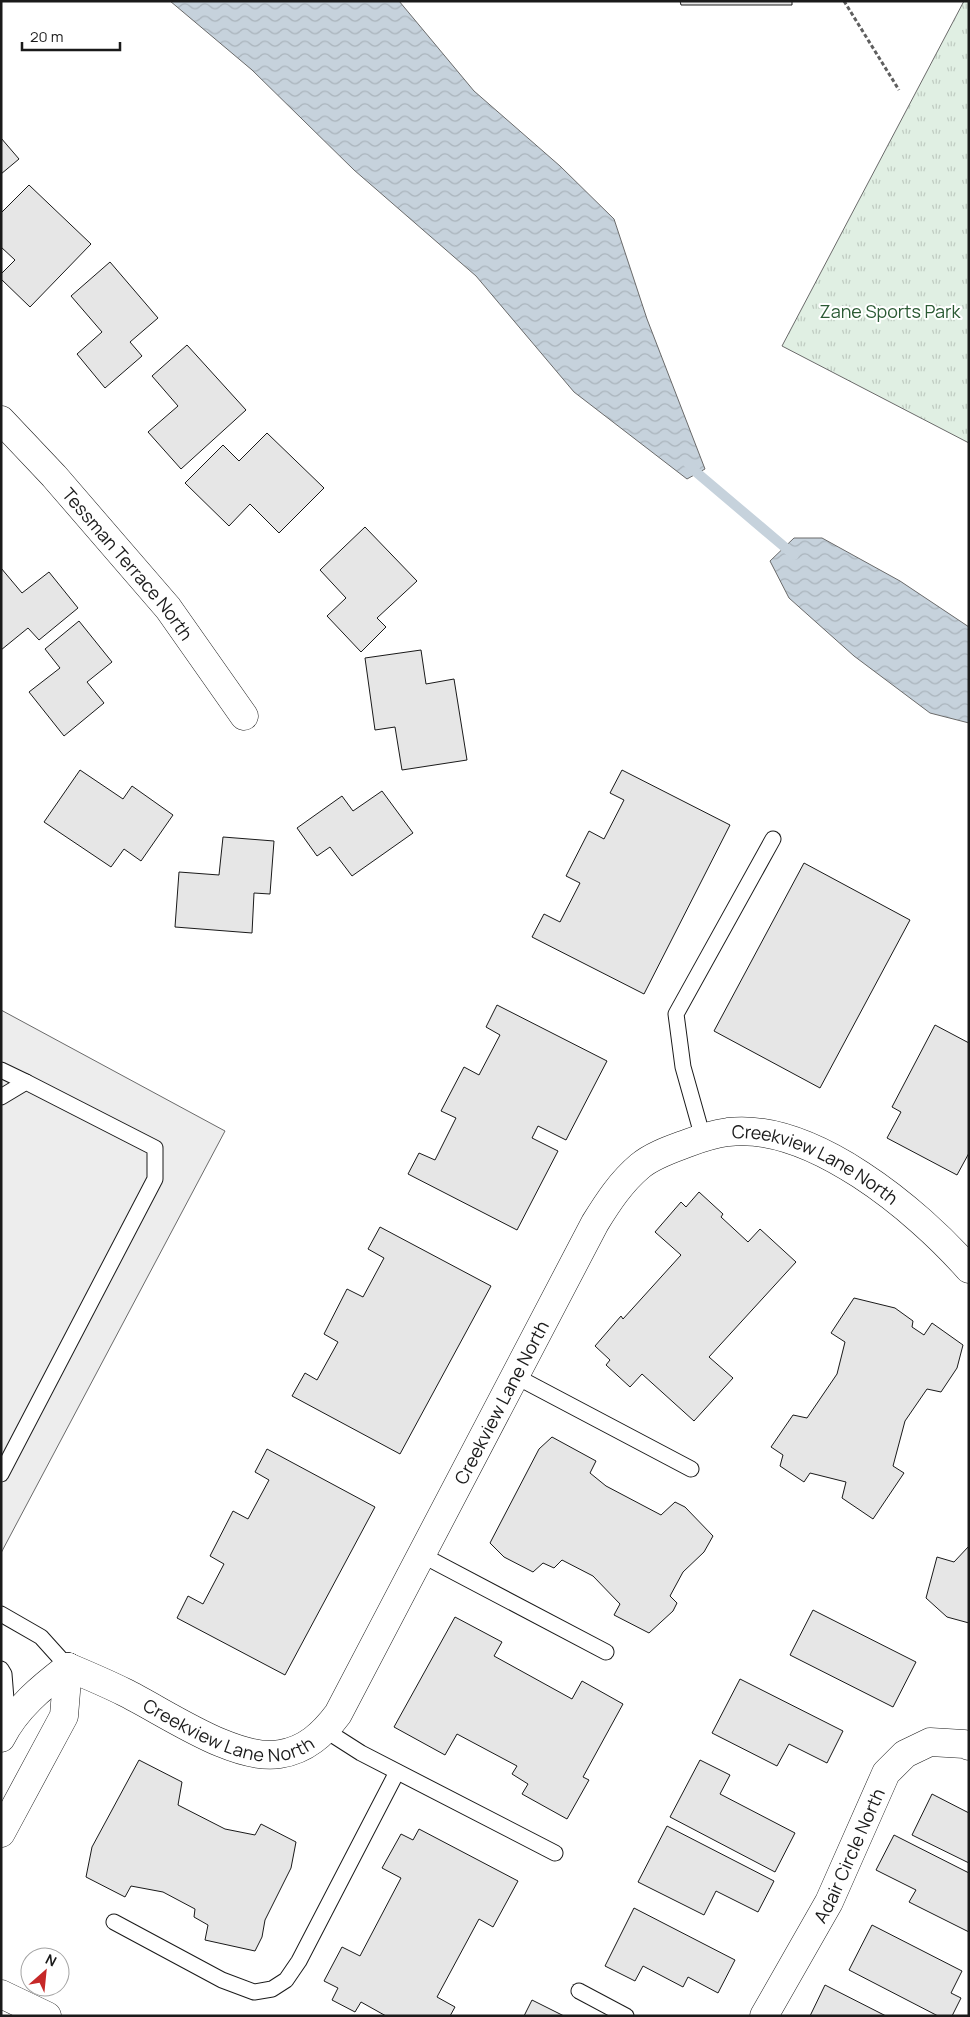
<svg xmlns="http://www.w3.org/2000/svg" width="970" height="2017" font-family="Manrope,sans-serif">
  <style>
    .park { fill: url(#park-tufts); stroke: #6a6a6a }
    .parking { fill: #ededed; stroke: #6a6a6a }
    .water { fill: url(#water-waves); stroke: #6a6a6a }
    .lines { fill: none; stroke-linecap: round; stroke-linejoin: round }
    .stream { stroke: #c6d2dc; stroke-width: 10 }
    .building { fill: #e6e6e6; stroke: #1a1a1a }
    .lane-casing { stroke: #1a1a1a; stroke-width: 17 }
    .street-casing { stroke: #1a1a1a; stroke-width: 29 }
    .secondary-casing { stroke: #1a1a1a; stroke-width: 29 }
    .path { stroke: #5f5f5f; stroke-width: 3; stroke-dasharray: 4 2.5; stroke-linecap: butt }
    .lane { stroke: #fff; stroke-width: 15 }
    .street { stroke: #fff; stroke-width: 28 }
    .secondary { stroke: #fff; stroke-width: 28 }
    .labels { text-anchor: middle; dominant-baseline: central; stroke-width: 4; stroke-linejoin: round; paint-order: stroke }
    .park-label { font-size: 18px; fill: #2b5a34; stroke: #fff }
    .street-label { font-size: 18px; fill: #1a1a1a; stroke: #fff }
  </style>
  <defs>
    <pattern id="park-tufts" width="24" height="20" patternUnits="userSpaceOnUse" patternTransform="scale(1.25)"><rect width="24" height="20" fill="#e0efe3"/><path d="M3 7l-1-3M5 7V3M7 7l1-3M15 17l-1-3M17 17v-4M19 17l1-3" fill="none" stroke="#c0ccc2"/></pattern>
    <pattern id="water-waves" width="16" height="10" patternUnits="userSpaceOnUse" patternTransform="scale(1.25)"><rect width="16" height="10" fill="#c6d2dc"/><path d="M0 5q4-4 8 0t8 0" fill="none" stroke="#aab4bc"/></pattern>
  </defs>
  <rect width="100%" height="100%" fill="#fff"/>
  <polygon class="park" points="964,1 969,1 969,443 782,346"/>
  <polygon class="parking" points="1,1010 225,1131 1,1553"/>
  <g class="water">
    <polygon points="170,1 399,1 474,91 560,166 614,219 647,319 705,469 687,479 574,392 476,276 354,170 252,70"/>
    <polygon points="794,538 822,538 900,581 969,627 969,723 930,713 854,656 789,598 770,561"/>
  </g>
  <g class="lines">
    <polyline class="stream" points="688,463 696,472 794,555"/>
  </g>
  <g class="building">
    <polygon points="680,1 792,1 792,5 681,5"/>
    <polygon points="1,138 19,159 1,174"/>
    <polygon points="29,185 91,244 30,307 1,279 1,274 15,260 1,247 1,213"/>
    <polygon points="110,262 158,318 130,342 142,356 105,388 77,354 102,332 71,296"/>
    <polygon points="187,345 246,410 181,469 148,432 178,406 152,376"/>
    <polygon points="267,433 324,488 279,533 250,504 229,526 185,483 223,445 239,461"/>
    <polygon points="365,527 417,581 377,618 386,627 361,652 327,616 346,598 320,570"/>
    <polygon points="1,568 22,593 49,572 78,608 39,640 28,628 1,650"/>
    <polygon points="79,621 112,662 87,682 104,703 64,736 29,692 60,668 45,649"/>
    <polygon points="421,650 426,684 454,679 467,760 402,770 395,727 375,730 365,658"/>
    <polygon points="80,770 123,799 132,786 173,815 141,861 124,849 111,867 44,822"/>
    <polygon points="622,770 730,825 644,994 532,937 544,914 560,922 580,883 566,876 589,831 604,839 624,800 610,793"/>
    <polygon points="382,791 413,833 352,876 330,847 317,856 297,828 342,796 353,811"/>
    <polygon points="223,837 274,841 270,894 254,893 252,933 175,927 179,872 219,875"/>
    <polygon points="804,863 910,920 820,1088 714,1031"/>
    <polygon points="497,1005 607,1061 566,1140 538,1126 532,1138 558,1151 517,1230 408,1174 419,1153 435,1160 456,1118 441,1111 464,1067 479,1075 500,1035 486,1027"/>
    <polygon points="935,1025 969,1043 969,1153 957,1175 887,1138 901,1112 892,1107"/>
    <polygon points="699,1192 723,1214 721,1217 748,1242 760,1229 796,1262 709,1357 733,1378 694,1421 642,1374 630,1387 606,1365 610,1360 595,1346 621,1316 623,1319 681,1255 655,1232 681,1202 686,1207"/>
    <polygon points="380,1227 491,1286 400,1454 292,1396 305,1373 317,1380 338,1342 324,1334 347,1289 363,1297 384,1258 368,1249"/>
    <polygon points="854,1298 895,1308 913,1321 912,1327 924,1335 932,1323 963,1345 957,1368 941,1392 927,1389 905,1421 893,1466 904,1473 873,1519 842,1498 846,1482 810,1473 804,1482 780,1466 783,1455 771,1447 793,1415 807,1418 837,1374 845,1342 831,1333"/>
    <polygon points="552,1437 596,1461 590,1473 606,1486 661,1515 675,1502 685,1507 713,1536 704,1552 683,1572 670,1596 677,1603 673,1611 649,1633 614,1615 620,1604 593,1576 562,1560 554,1568 543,1563 533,1572 504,1557 490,1543 539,1449"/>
    <polygon points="267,1449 375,1507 285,1675 177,1618 188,1596 203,1604 224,1564 210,1556 233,1511 248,1519 269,1480 255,1472"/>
    <polygon points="969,1546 969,1623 947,1617 926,1598 937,1557 954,1562"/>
    <polygon points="813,1610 916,1662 893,1707 790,1655"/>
    <polygon points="455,1617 502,1642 494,1656 572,1699 582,1681 623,1704 583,1777 589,1780 567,1819 522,1794 528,1784 512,1774 517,1766 457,1734 445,1755 394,1727"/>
    <polygon points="740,1679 843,1731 827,1763 789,1744 777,1766 712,1733"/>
    <polygon points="139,1760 182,1782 178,1805 225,1829 255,1835 261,1824 296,1842 291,1868 265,1920 262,1937 255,1951 205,1940 208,1925 194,1917 195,1909 163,1892 131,1886 125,1897 86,1877 92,1847"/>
    <polygon points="700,1760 730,1775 720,1794 795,1833 775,1872 670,1817"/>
    <polygon points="932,1794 969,1813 969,1863 912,1835"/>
    <polygon points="667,1826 774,1881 758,1912 716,1891 704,1915 638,1882"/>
    <polygon points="419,1829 518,1881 493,1927 479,1919 437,1997 455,2007 450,2016 386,2016 361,2002 355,2012 332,2000 338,1988 324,1981 342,1947 360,1956 401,1878 382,1868 401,1834 413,1840"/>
    <polygon points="894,1835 969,1873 969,1932 909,1902 916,1890 876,1870"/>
    <polygon points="634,1908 735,1960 718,1993 688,1977 683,1987 643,1966 635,1981 605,1966"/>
    <polygon points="872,1925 962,1971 951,1993 961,1998 952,2016 938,2016 849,1970"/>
    <polygon points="825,1985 886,2016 810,2016"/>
    <polygon points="532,2000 564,2016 524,2016"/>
  </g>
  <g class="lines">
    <defs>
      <g id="lane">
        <polyline points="1,1070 26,1082"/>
        <polyline points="1,1097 26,1082 155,1148 155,1179 1,1474"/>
        <polyline points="703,1138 683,1067 676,1014 773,839"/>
        <polyline points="515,1376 691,1469"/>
        <polyline points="420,1554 606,1652"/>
        <polyline points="1,1614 41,1637 68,1667"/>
        <polyline points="1,1669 4,1674 8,1724"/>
        <polyline points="325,1730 361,1753 555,1853"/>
        <polyline points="114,1922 222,1980 254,1992 272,1989 286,1980 299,1961 397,1772"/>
        <polyline points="579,1991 626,2016"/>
      </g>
      <g id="street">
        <path id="s1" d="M 1,420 L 54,476 L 168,608 L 244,716"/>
        <path id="s2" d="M 68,1667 C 87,1675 106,1683 124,1692 C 165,1712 235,1762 280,1754 C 306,1750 323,1734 338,1714 L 595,1223 C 608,1202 621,1182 640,1166 C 653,1155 672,1149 688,1143 C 701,1138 714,1134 728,1132 C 812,1122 917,1210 969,1269"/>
        <path d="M 1,1738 C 16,1708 42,1687 68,1667"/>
        <polyline points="1,1833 64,1716 68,1667"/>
        <path id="s3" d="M 764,2016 L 829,1902 L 886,1773 L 905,1754 L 930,1742 L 964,1744 L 969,1746"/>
      </g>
      <polyline id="secondary" points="1,1994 47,2016"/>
    </defs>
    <use href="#lane" class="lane-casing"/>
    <use href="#street" class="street-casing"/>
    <use href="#secondary" class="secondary-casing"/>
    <polyline class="path" points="844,1 899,90"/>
    <use href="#lane" class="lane"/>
    <use href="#street" class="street"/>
    <use href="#secondary" class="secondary"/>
  </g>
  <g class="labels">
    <g class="park-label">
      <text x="890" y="311">Zane Sports Park</text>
    </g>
    <g class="street-label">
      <text stroke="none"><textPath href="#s1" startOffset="192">Tessman Terrace North</textPath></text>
      <text stroke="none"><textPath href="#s2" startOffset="1121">Creekview Lane North</textPath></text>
      <text stroke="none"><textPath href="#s2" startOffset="656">Creekview Lane North</textPath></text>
      <text stroke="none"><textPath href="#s2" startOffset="176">Creekview Lane North</textPath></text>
      <text stroke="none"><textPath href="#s3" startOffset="182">Adair Circle North</textPath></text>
    </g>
  </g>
  <rect width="970" height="2017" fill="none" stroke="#1a1a1a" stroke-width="5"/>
  <g transform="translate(45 1972) rotate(27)"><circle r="24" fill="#ffffff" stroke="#a3a3a3"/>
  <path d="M0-4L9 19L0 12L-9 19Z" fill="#c62828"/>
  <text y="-8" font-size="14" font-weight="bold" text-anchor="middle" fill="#1a1a1a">N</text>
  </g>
  <path d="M22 42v8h98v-8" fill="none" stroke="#1a1a1a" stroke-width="2.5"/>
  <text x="30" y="42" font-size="15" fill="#1a1a1a" stroke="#ffffff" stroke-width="4" paint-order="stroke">20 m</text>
</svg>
